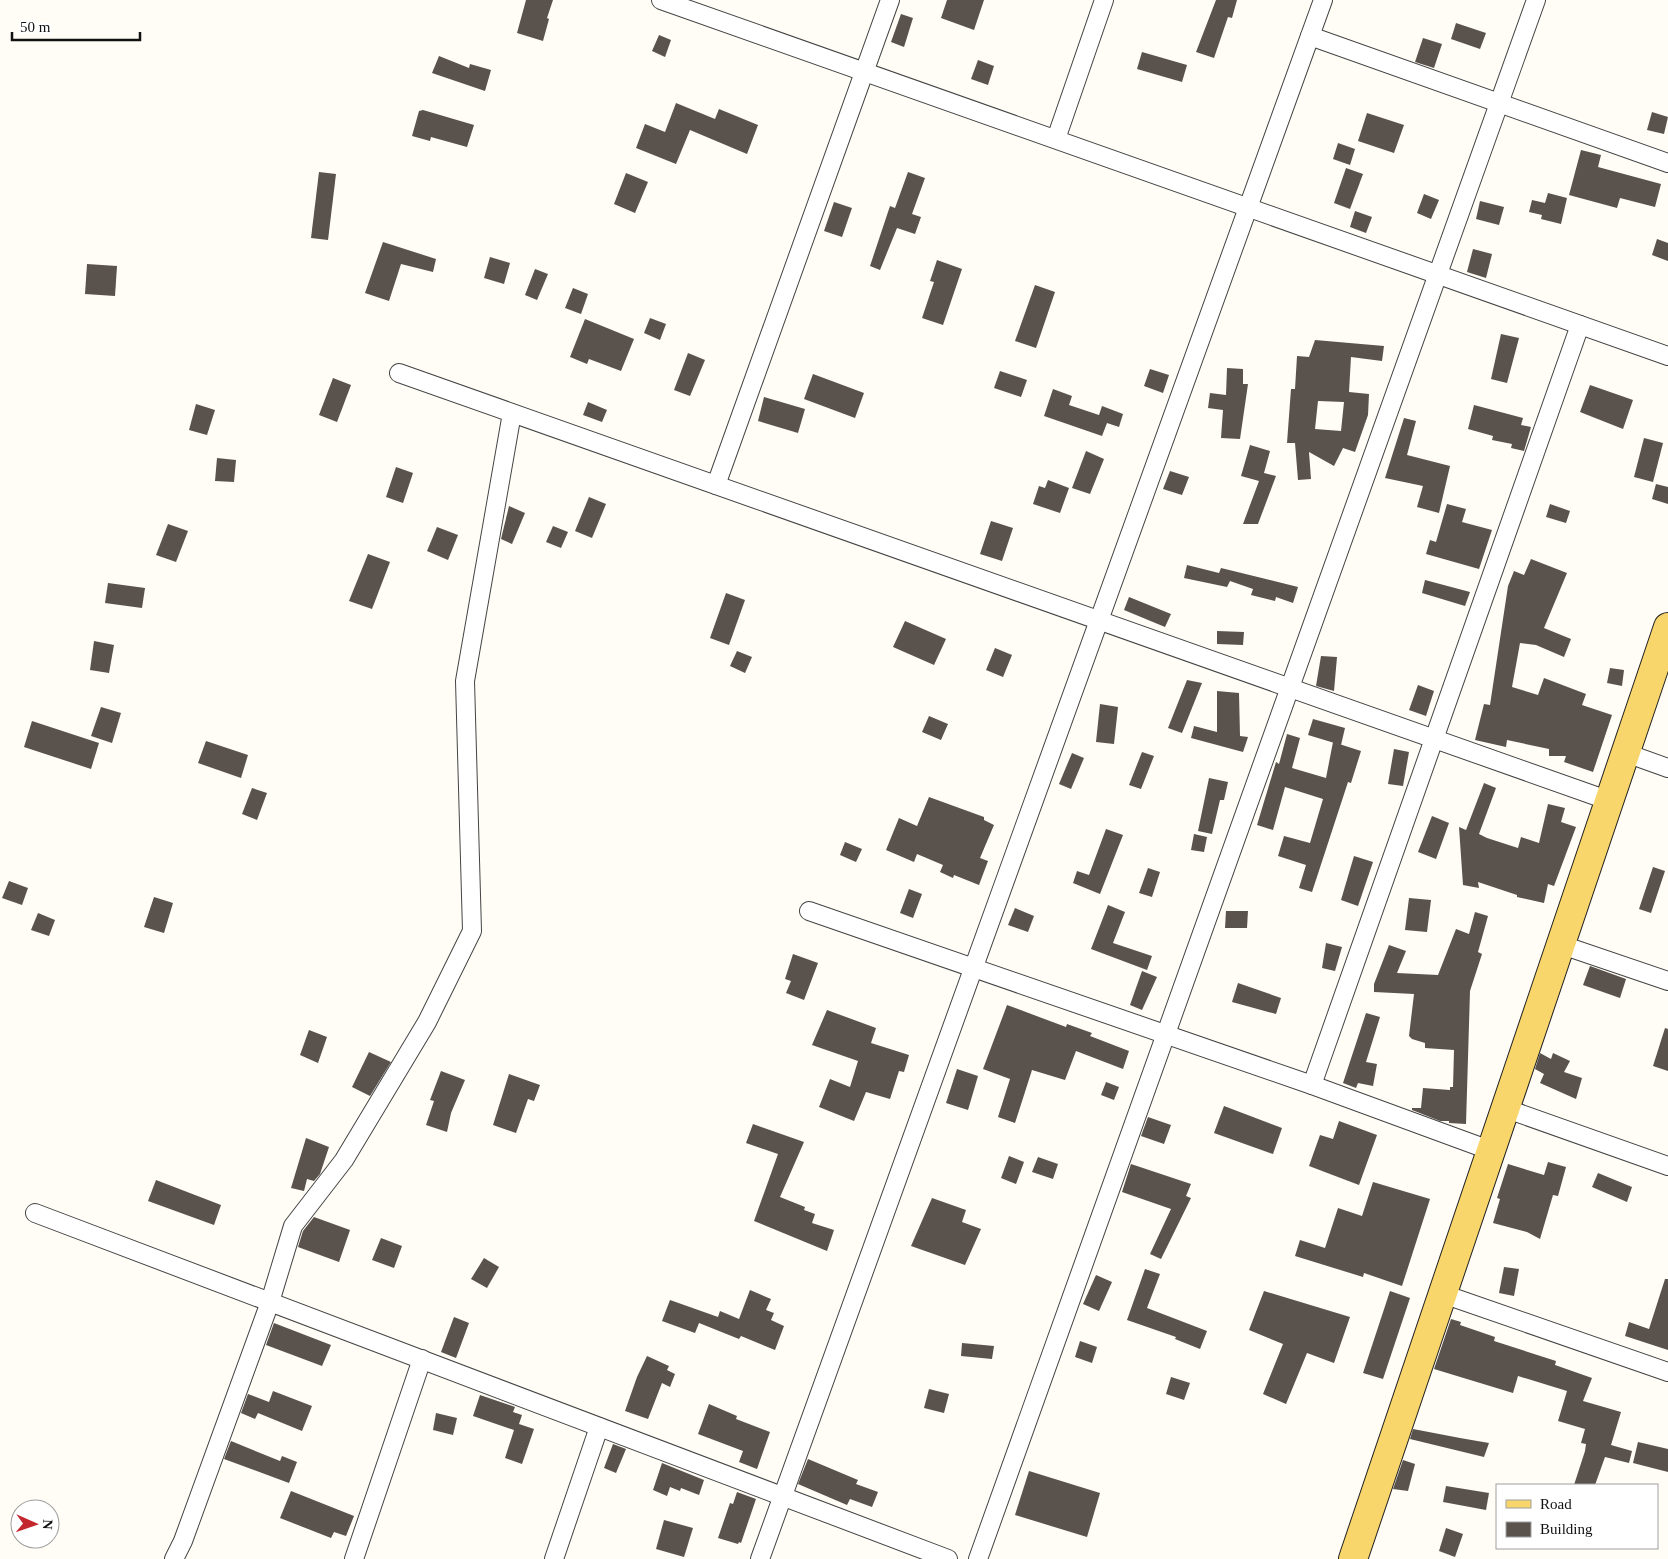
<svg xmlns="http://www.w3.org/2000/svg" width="1668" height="1559" font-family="'Times New Roman',serif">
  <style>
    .building { fill: #5a524d; fill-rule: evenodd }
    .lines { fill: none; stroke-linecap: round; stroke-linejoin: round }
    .minor-casing { stroke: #444; stroke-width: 20 }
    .primary-casing { stroke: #222; stroke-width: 30 }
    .minor { stroke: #fff; stroke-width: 18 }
    .primary { stroke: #f9d66b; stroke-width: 28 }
  </style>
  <rect width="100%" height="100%" fill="#fffdf5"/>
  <g class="building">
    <polygon points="526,0 553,0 547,18 549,19 543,41 517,33"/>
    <polygon points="947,0 984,0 974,30 941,18"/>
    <polygon points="1216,0 1237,0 1232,18 1228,17 1214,58 1196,52"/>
    <polygon points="901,14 913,18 904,47 891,42"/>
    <polygon points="1456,23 1486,33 1480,49 1451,39"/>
    <polygon points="659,35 671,40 665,57 652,51"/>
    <polygon points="1423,38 1442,44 1434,68 1415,62"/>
    <polygon points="1142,52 1187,65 1182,82 1137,69"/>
    <polygon points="439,56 469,68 470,64 491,70 485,91 432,73"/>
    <polygon points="978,60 994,66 988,85 971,79"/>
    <polygon points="676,103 715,119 719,109 758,125 747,154 690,130 676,164 636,148 645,124 665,132"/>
    <polygon points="423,110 474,125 467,147 431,137 430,141 412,136 419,111"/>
    <polygon points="1652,112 1668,117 1664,134 1647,130"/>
    <polygon points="1367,113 1404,125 1394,153 1358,141"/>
    <polygon points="1338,143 1355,149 1350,165 1333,159"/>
    <polygon points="1581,150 1601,155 1598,167 1661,184 1655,207 1620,198 1617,208 1569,195"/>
    <polygon points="1346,168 1363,174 1350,209 1334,203"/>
    <polygon points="319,172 336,174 328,240 311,238"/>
    <polygon points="908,172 925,178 912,214 921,217 915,234 897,228 880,270 870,266 890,206 895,208"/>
    <polygon points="626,173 648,182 635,213 614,204"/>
    <polygon points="1548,193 1567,198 1561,224 1541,219 1542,215 1529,212 1532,200 1545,203"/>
    <polygon points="1424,194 1439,200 1431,219 1417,213"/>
    <polygon points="1480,201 1504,207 1499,225 1476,219"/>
    <polygon points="834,202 852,208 842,237 824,231"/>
    <polygon points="1355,211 1372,217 1366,233 1350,227"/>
    <polygon points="1657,239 1668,243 1668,261 1652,255"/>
    <polygon points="383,242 436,259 433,272 401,264 389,301 365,293"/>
    <polygon points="1473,249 1492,254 1486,278 1467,272"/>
    <polygon points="490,257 510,263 504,284 484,278"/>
    <polygon points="937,260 962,269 943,325 922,318 934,282 930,281"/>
    <polygon points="87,264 117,266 115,296 85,294"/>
    <polygon points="535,269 548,274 537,300 525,295"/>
    <polygon points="1035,285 1055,292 1036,348 1015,341"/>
    <polygon points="573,288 588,294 581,314 565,308"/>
    <polygon points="650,318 666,324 660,340 644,333"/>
    <polygon points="585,319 634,339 621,371 589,359 587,364 570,357"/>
    <polygon points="1501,334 1519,338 1507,383 1491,379"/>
    <path d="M 1315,340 L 1384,346 L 1382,361 L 1351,357 L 1349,392 L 1369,394 L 1368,415 L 1355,452 L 1343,448 L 1334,466 L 1309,452 L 1311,479 L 1298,480 L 1295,443 L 1287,443 L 1291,389 L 1295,389 L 1297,356 L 1309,357 ZM 1318,401 L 1344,402 L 1341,431 L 1315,429 Z"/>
    <polygon points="688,353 705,360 690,396 674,390"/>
    <polygon points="1227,368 1243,369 1243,384 1248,384 1240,439 1221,438 1223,410 1208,408 1210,393 1226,395"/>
    <polygon points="1150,369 1169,375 1163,393 1144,386"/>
    <polygon points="1000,371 1027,380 1021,397 994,388"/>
    <polygon points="813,374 864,393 855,418 804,399"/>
    <polygon points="333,378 351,385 337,422 319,415"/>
    <polygon points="1590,385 1633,400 1623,429 1580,412"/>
    <polygon points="1053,389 1072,396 1069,405 1099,415 1102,406 1123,414 1119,427 1107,423 1102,436 1044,416"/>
    <polygon points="764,397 805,409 798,433 758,421"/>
    <polygon points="588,402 607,410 602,422 583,415"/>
    <polygon points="196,404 215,410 207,435 189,430"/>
    <polygon points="1474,405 1523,418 1521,425 1531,427 1524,451 1511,448 1512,444 1492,440 1493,436 1468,429"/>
    <polygon points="1404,418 1416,421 1407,455 1450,466 1439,513 1417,507 1423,486 1385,478"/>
    <polygon points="1644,438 1663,443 1653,482 1634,477"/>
    <polygon points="1250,445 1270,451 1264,473 1276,476 1258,524 1243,524 1259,481 1241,476"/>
    <polygon points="1086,451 1104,459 1090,494 1072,488"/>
    <polygon points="217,458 236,460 234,482 215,481"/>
    <polygon points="396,467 413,473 403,503 386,497"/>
    <polygon points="1170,471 1189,477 1182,495 1163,489"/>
    <polygon points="1048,480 1069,488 1060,513 1033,504 1039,486 1045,488"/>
    <polygon points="1656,484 1668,487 1668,504 1652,499"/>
    <polygon points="589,497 606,504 592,538 575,531"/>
    <polygon points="1447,504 1466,509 1462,522 1492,530 1479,569 1426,554 1430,540 1436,542"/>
    <polygon points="1550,504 1570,511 1566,523 1546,517"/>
    <polygon points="509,506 525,513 512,544 501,539"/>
    <polygon points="991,521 1013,528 1002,561 980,554"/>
    <polygon points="168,524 188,531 176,562 156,555"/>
    <polygon points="553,526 568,532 561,548 546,542"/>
    <polygon points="437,527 458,535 448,560 427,551"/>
    <polygon points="368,554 390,562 372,609 349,601"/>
    <polygon points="1531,559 1567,573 1544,628 1571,639 1564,657 1536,645 1520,643 1512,687 1538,695 1544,678 1586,694 1582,705 1612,715 1593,772 1564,762 1566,756 1549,756 1549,749 1507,740 1506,747 1475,740 1484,704 1490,705 1508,586 1514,571 1524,575"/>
    <polygon points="1187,565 1219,573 1221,568 1298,587 1293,603 1276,597 1275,601 1251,595 1253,589 1230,581 1227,587 1184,578"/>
    <polygon points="1425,580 1470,592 1465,606 1422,593"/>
    <polygon points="108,583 145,588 142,608 105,603"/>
    <polygon points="726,593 745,600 729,645 710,638"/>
    <polygon points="1129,597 1171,614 1165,627 1124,610"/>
    <polygon points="905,621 946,639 934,665 893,647"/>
    <polygon points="1217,631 1244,632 1243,645 1217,644"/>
    <polygon points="94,641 114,645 109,673 90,670"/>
    <polygon points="995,648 1012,655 1003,677 986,670"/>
    <polygon points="737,651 752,657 745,673 730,666"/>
    <polygon points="1321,656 1337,657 1334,691 1316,686"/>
    <polygon points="1610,668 1624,670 1622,686 1607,683"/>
    <polygon points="1187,680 1202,683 1182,733 1168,728"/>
    <polygon points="1418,685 1434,691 1426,716 1409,710"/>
    <polygon points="1217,691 1239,693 1240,736 1248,737 1243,752 1191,738 1194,726 1217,732"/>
    <polygon points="1100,704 1118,707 1114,744 1096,742"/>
    <polygon points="101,707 121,713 112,743 91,736"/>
    <polygon points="929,716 948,724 941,740 922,732"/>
    <polygon points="1313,719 1345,728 1341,745 1308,735"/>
    <polygon points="32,721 99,743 91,769 24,747"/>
    <polygon points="1287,734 1300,738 1292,768 1326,778 1333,742 1361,751 1351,783 1348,782 1312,892 1299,888 1306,865 1278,856 1284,836 1310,843 1323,799 1285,787 1273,830 1257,825 1276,762 1279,764"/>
    <polygon points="206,741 248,755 241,778 198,763"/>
    <polygon points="1394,749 1409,752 1403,786 1388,784"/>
    <polygon points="1142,752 1154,756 1141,789 1129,785"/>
    <polygon points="1072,753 1084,758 1071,789 1059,784"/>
    <polygon points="1209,778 1228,782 1224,800 1220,800 1212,834 1198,831"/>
    <polygon points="1484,783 1496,788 1479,834 1487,838 1518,848 1521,837 1539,843 1548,804 1565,808 1561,822 1576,827 1554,886 1548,884 1544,903 1517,897 1517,895 1478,882 1479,888 1463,885 1459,827 1466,830"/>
    <polygon points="252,788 267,793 257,820 242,814"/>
    <polygon points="929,797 984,817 984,820 994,825 980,858 988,861 979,885 954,875 953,878 940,872 943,865 917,854 914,862 886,850 899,818 917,826"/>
    <polygon points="1432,816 1449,823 1436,859 1418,852"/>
    <polygon points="1106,829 1123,835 1100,894 1073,883 1077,871 1089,875"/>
    <polygon points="1194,834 1207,837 1204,852 1191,850"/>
    <polygon points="845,842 862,849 856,862 840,855"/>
    <polygon points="1354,856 1373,862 1358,906 1341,900"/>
    <polygon points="1653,867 1665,871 1651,913 1639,909"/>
    <polygon points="1148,868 1160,872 1152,897 1139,893"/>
    <polygon points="9,881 28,888 22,905 2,898"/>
    <polygon points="909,889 922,894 913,918 900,913"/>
    <polygon points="154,897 173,903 164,933 144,927"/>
    <polygon points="1409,898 1431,900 1427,932 1405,930"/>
    <polygon points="1108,905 1125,912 1113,943 1152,956 1147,970 1091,949"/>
    <polygon points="1015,908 1034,916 1028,932 1008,925"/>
    <polygon points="1226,911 1248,911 1247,928 1225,928"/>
    <polygon points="1475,912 1488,916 1478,952 1482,954 1470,991 1466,1124 1449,1123 1449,1121 1440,1121 1412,1110 1412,1108 1421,1108 1423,1088 1450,1090 1450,1087 1453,1087 1454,1050 1425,1048 1425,1043 1412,1039 1409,1036 1414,994 1374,992 1374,984 1389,945 1406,951 1397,973 1438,975 1456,929 1469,934"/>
    <polygon points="38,913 55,920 49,936 31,930"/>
    <polygon points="1326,943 1342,947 1335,971 1322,968"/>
    <polygon points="793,954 818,963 804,1000 786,993 791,981 785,979"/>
    <polygon points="1590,966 1626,979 1620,998 1583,985"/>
    <polygon points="1142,971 1157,977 1142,1010 1130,1005"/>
    <polygon points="1238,983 1281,998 1276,1014 1232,1002"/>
    <polygon points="1007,1005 1066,1027 1067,1024 1092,1033 1090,1036 1129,1051 1123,1069 1076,1051 1065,1080 1032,1070 1015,1123 998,1117 1010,1079 983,1069"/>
    <polygon points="827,1010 876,1028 871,1043 909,1055 904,1072 899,1071 890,1099 866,1092 854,1121 819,1107 830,1079 850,1087 858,1061 812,1045"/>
    <polygon points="1366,1013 1380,1017 1366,1062 1377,1064 1373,1086 1358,1083 1356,1088 1343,1083"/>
    <polygon points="1665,1028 1668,1029 1668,1071 1653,1066"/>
    <polygon points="309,1030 327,1037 318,1063 300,1055"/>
    <polygon points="369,1052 391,1062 370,1096 352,1087"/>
    <polygon points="1540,1053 1551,1059 1553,1053 1570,1061 1564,1072 1582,1078 1576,1099 1540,1083 1544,1074 1535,1069"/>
    <polygon points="957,1069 978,1076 968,1110 946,1103"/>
    <polygon points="441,1071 465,1080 451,1113 447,1132 426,1125 434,1101 430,1100"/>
    <polygon points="509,1074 540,1085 534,1101 528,1099 516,1133 493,1125"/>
    <polygon points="1106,1082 1119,1087 1114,1100 1101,1095"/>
    <polygon points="1224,1106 1282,1128 1273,1154 1214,1133"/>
    <polygon points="1148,1117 1171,1125 1164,1144 1141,1136"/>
    <polygon points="1339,1121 1377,1135 1359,1185 1309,1166 1320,1135 1333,1139"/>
    <polygon points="753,1124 804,1142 780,1197 805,1207 804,1210 815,1214 812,1223 834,1230 827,1251 754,1221 778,1154 746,1143"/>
    <polygon points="306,1138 329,1147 320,1174 314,1181 307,1179 304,1191 291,1188"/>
    <polygon points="1009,1156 1024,1162 1016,1184 1001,1178"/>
    <polygon points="1038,1157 1058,1164 1053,1179 1032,1172"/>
    <polygon points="1548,1162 1566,1167 1558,1196 1553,1195 1540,1239 1527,1232 1493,1223 1500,1199 1497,1198 1508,1164 1544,1175"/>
    <polygon points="1131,1164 1191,1184 1186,1196 1191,1198 1161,1259 1150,1254 1171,1209 1122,1192"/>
    <polygon points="1598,1173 1632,1187 1627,1202 1592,1187"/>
    <polygon points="156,1180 221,1205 214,1225 148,1201"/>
    <polygon points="1373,1182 1430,1199 1402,1286 1364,1273 1363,1277 1295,1256 1300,1240 1325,1248 1338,1208 1362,1216"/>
    <polygon points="932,1198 966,1210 962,1222 981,1229 965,1265 911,1246"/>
    <polygon points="314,1217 350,1230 339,1262 298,1247 303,1231"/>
    <polygon points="381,1238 402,1246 394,1268 372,1260"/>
    <polygon points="484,1258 499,1267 487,1288 471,1279"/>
    <polygon points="1504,1267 1519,1269 1514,1296 1499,1293"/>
    <polygon points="1145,1269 1160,1274 1147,1308 1207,1331 1200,1349 1175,1339 1176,1337 1127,1320"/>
    <polygon points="1096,1275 1112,1282 1099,1311 1083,1304"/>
    <polygon points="1665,1279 1668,1279 1668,1350 1625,1336 1629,1322 1649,1329"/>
    <polygon points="750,1290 771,1299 766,1310 774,1313 771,1320 784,1326 775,1350 741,1336 739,1339 699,1323 695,1333 662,1321 670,1300 718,1317 720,1311 739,1319"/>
    <polygon points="1264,1291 1350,1317 1334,1363 1307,1353 1286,1404 1263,1394 1283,1344 1249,1330"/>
    <polygon points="1390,1291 1410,1298 1383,1379 1363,1373"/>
    <polygon points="454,1317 469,1323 456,1358 441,1352"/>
    <polygon points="1451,1319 1461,1322 1460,1325 1495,1337 1494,1341 1556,1361 1555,1365 1592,1378 1583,1401 1621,1412 1611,1445 1632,1451 1629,1463 1605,1457 1595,1485 1574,1485 1585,1451 1586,1444 1581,1443 1585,1429 1558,1421 1567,1391 1518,1376 1513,1393 1434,1369"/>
    <polygon points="274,1323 331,1345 322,1366 266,1345"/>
    <polygon points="1080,1341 1097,1347 1092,1363 1075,1357"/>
    <polygon points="962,1343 994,1346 992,1359 961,1356"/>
    <polygon points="647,1356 669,1366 667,1370 675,1374 670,1387 662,1383 648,1419 625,1411 637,1377"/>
    <polygon points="1171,1377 1190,1383 1184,1400 1166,1394"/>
    <polygon points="929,1389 949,1394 944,1413 924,1408"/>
    <polygon points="273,1391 312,1406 302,1431 258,1413 255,1419 241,1413 248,1394 269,1402"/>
    <polygon points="480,1395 515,1407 513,1412 522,1415 519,1424 534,1429 522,1464 505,1458 514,1430 473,1416"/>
    <polygon points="709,1404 737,1416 736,1419 770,1432 757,1469 739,1462 743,1451 698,1434"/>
    <polygon points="436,1413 457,1418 453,1435 433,1430"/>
    <polygon points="1413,1429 1460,1438 1489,1443 1484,1457 1410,1439"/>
    <polygon points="231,1441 280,1461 282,1456 297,1462 289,1483 224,1459"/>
    <polygon points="1638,1442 1668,1449 1668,1472 1633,1463"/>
    <polygon points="613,1444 626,1449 616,1473 604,1468"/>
    <polygon points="808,1459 858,1480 856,1484 878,1492 872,1507 850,1499 847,1505 798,1484"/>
    <polygon points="1403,1460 1415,1464 1408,1491 1393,1489"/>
    <polygon points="662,1463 704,1480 699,1495 681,1488 680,1491 670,1487 667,1496 653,1490"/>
    <polygon points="1029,1471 1100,1493 1087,1537 1015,1515"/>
    <polygon points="1446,1486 1489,1493 1486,1510 1443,1502"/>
    <polygon points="291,1491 354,1516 346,1536 334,1532 331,1538 280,1518"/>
    <polygon points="737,1492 756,1499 741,1543 739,1542 738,1544 718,1538 730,1503 733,1504"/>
    <polygon points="664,1520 693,1528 684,1557 656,1549"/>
    <polygon points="1446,1528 1463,1534 1455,1557 1439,1551"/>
  </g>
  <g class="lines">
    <defs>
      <g id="minor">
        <polyline points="661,0 1668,356"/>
        <polyline points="1310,36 1668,163"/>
        <polyline points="1056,139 1104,0"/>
        <polyline points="399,373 1610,801"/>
        <polyline points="716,485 890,0"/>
        <polyline points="1626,753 1668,768"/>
        <polyline points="809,911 1312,1085 1492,1151"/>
        <polyline points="1562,945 1668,981"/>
        <polyline points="1312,1085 1580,325"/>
        <polyline points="1507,1109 1668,1166"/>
        <polyline points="35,1213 948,1559"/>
        <polyline points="1443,1294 1668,1372"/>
        <polyline points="174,1559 183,1541 270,1302 293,1226 344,1160 427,1022 472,931 465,681 512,413"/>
        <polyline points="354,1559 422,1359"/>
        <polyline points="554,1559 599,1427"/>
        <polyline points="760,1559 1323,0"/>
        <polyline points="978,1559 1536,0"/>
      </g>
      <polyline id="primary" points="1353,1559 1668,627"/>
    </defs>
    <use href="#minor" class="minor-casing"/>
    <use href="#primary" class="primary-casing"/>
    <use href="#minor" class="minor"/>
    <use href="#primary" class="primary"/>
  </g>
  <rect x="1496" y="1484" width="162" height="65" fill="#ffffff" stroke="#a0a0a0"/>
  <rect x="1506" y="1500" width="25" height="8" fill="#f9d66b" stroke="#a0a0a0"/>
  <text x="1540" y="1509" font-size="15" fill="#111111">Road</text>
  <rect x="1506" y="1522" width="25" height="15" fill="#5a524d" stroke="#a0a0a0"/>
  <text x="1540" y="1534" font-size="15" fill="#111111">Building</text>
  <g transform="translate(35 1524) rotate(92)"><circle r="24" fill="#ffffff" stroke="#a0a0a0"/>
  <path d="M0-4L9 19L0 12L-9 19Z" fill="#c4262e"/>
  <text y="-8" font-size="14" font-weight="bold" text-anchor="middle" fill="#111111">N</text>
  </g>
  <path d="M12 32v8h128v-8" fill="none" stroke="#111111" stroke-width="2.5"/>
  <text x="20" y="32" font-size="15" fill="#111111" stroke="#ffffff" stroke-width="4" paint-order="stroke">50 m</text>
</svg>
